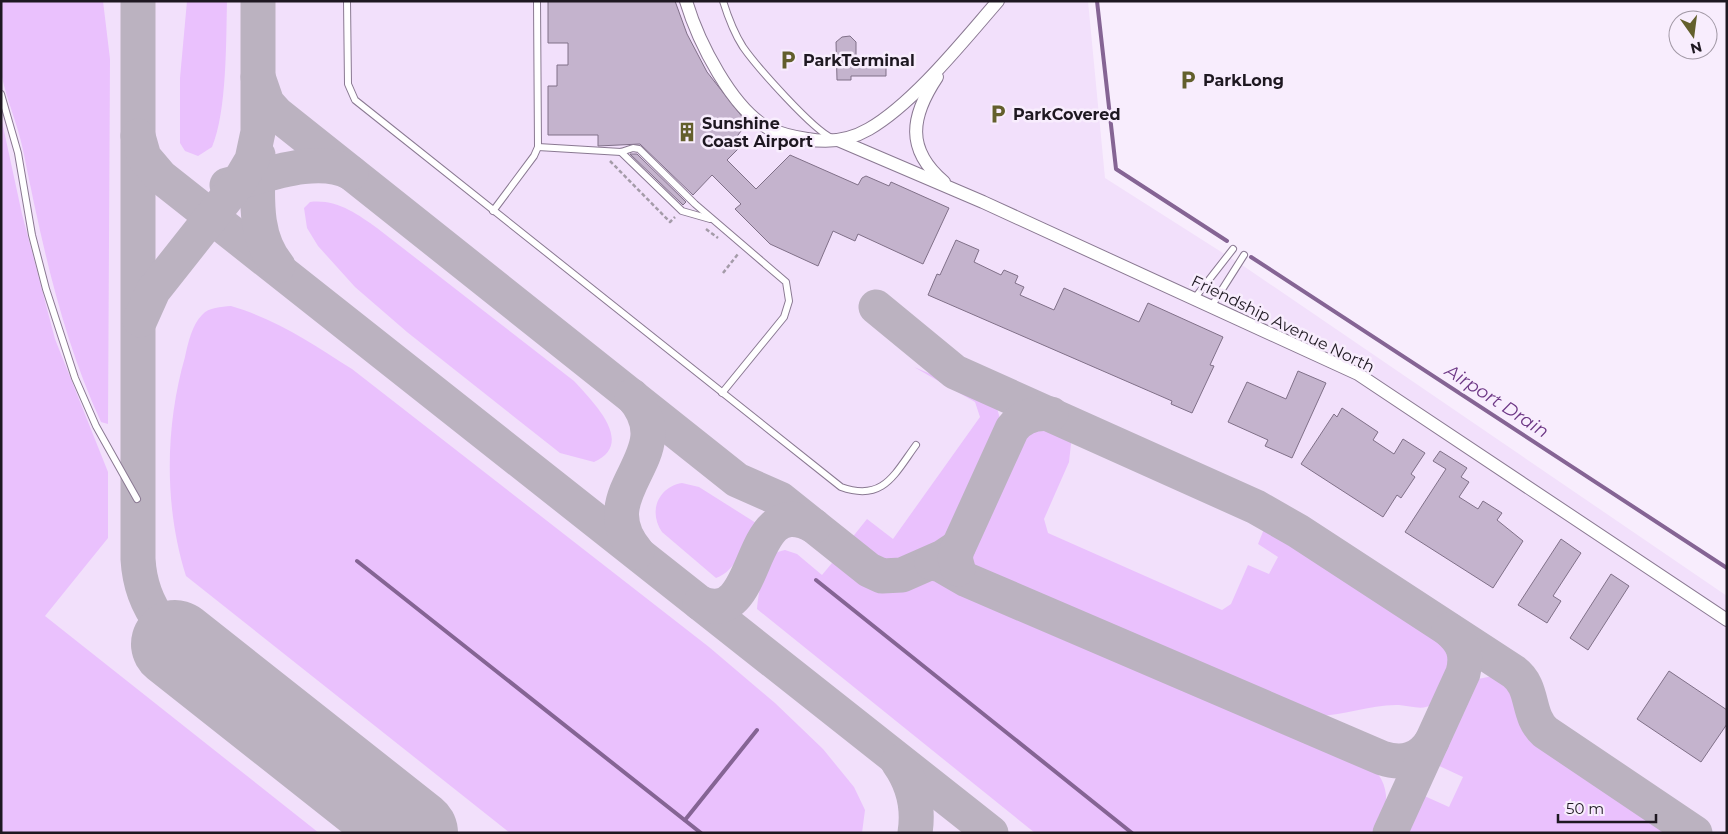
<svg xmlns="http://www.w3.org/2000/svg" width="1728" height="834" font-family="Montserrat,sans-serif">
  <style>
    .built { fill: #f2e0fb }
    .green { fill: #eac1fd }
    .lines { fill: none; stroke-linecap: round; stroke-linejoin: round }
    .stream { stroke: #856494; stroke-width: 4 }
    .taxiway { stroke: #bbb2c0; stroke-width: 35 }
    .runway { stroke: #bbb2c0; stroke-width: 88 }
    .building { fill: #c4b3cd; stroke: #807088 }
    .service-casing { stroke: #8a7992; stroke-width: 8 }
    .minor-casing { stroke: #8a7992; stroke-width: 14 }
    .path { stroke: #a49ba8; stroke-width: 2.5; stroke-dasharray: 4 2.5; stroke-linecap: butt }
    .service { stroke: #fff; stroke-width: 6 }
    .minor { stroke: #fff; stroke-width: 12 }
    .labels { text-anchor: middle; dominant-baseline: central; stroke-width: 5; stroke-linejoin: round; paint-order: stroke }
    .poi-label { font-size: 16px; font-weight: bold; fill: #1e1821; stroke: #f8edfd; text-anchor: start }
    .street-label { font-size: 16px; fill: #1e1821; stroke: #f8edfd }
    .water-label { font-size: 18px; font-style: italic; fill: #6d3785; stroke: #f8edfd }
  </style>
  <rect width="100%" height="100%" fill="#f8edfd"/>
  <polygon class="built" points="1,1 1088,1 1105,178 1245,267 1727,596 1727,833 1,833"/>
  <g class="green">
    <path d="M 1,1 L 103,1 L 110,59 L 108,424 L 101,422 C 61,335 42,243 23,150 C 18,125 7,101 2,77 C 0,58 1,22 1,1 Z"/>
    <path d="M 187,1 L 227,1 C 226,41 227,112 212,147 L 198,156 L 185,151 L 180,143 L 180,78 Z"/>
    <polygon points="1,117 22,214 55,339 108,472 108,538 45,616 319,833 1,833"/>
    <path d="M 310,202 C 337,199 357,214 377,228 L 574,381 C 593,402 636,443 594,462 L 560,453 L 407,332 L 355,287 L 318,246 L 307,228 L 304,208 Z"/>
    <path d="M 231,306 C 276,319 313,344 352,369 L 709,647 L 775,703 L 823,749 L 854,787 L 865,810 L 862,833 L 510,833 L 186,576 C 164,507 165,426 185,357 C 188,343 192,325 202,315 C 209,307 221,307 231,306 Z"/>
    <path d="M 914,367 L 990,399 L 996,405 L 1001,422 L 954,532 C 943,547 907,566 888,562 C 875,560 862,547 851,539 L 867,519 L 893,539 L 980,417 L 975,402 Z"/>
    <path d="M 1047,424 L 1072,435 L 1069,462 L 1044,519 L 1048,533 L 1222,610 L 1231,604 L 1248,565 L 1269,574 L 1278,557 L 1258,544 L 1266,524 L 1426,629 C 1463,660 1455,664 1433,704 C 1423,711 1411,706 1399,705 C 1367,704 1335,720 1303,715 L 981,575 L 970,563 L 969,554 L 1019,438 L 1031,427 Z"/>
    <path d="M 682,483 L 699,487 L 756,523 C 747,540 736,572 716,578 L 662,532 C 648,512 658,487 682,483 Z"/>
    <path d="M 785,550 L 797,554 L 822,575 L 837,557 C 879,591 884,595 935,573 L 1361,760 C 1391,776 1391,805 1378,833 L 1035,833 L 757,609 C 758,596 763,563 773,555 C 776,552 781,551 785,550 Z"/>
    <path d="M 1493,676 C 1520,677 1516,705 1524,723 C 1527,730 1533,736 1539,742 L 1672,833 L 1403,833 L 1420,794 L 1449,807 L 1463,777 L 1435,764 L 1469,686 L 1478,679 Z"/>
  </g>
  <g class="lines">
    <g class="stream">
      <polyline points="1097,1 1116,169 1227,241"/>
      <polyline points="1251,257 1727,568"/>
      <polyline points="357,561 701,833"/>
      <polyline points="816,580 1132,833"/>
      <polyline points="685,820 757,730"/>
    </g>
    <g class="taxiway">
      <path d="M 138,1 L 138,559 C 141,613 172,638 211,670 C 232,687 253,705 274,722"/>
      <polyline points="258,77 267,103 277,114 737,480 780,499 869,570 882,576 902,575 943,557 958,547"/>
      <polyline points="138,136 144,157 161,177 991,833"/>
      <path d="M 258,155 C 258,192 252,235 278,266"/>
      <path d="M 227,185 C 262,177 317,154 351,173"/>
      <path d="M 876,307 L 955,372 L 1256,507 L 1298,531 L 1514,672 C 1535,688 1526,715 1545,732 L 1695,833"/>
      <polyline points="140,320 153,291 239,182 252,160 258,132 258,1"/>
      <path d="M 632,396 C 685,456 585,491 637,552"/>
      <path d="M 932,563 L 941,565 L 967,580 L 1382,758 C 1403,765 1420,760 1432,741"/>
      <path d="M 958,569 L 955,558 L 957,550 L 1012,429 C 1022,416 1036,412 1051,414"/>
      <path d="M 700,603 C 764,629 743,488 814,526"/>
      <path d="M 898,762 C 913,783 919,807 915,833"/>
      <path d="M 1390,833 L 1463,673 C 1468,654 1463,642 1449,630"/>
    </g>
    <polyline class="runway" points="175,644 414,833"/>
  </g>
  <g class="building">
    <polygon points="548,1 675,1 687,34 707,72 747,123 732,143 738,149 727,160 756,189 790,155 858,185 862,178 866,176 889,186 891,182 949,208 923,264 858,234 855,241 833,231 818,266 770,244 735,209 741,204 712,175 693,195 640,144 598,146 598,135 548,135 548,86 557,86 557,65 568,65 568,43 548,43"/>
    <polygon points="850,36 856,42 856,59 886,59 886,76 851,76 851,80 837,80 836,42 842,37"/>
    <polygon points="630,154 637,154 686,202 683,205"/>
    <polygon points="956,240 979,250 974,262 1001,275 1004,270 1018,276 1015,283 1024,287 1020,295 1054,310 1064,288 1139,322 1148,303 1223,337 1210,365 1214,366 1192,413 1171,404 1172,401 928,295 937,274 940,275"/>
    <polygon points="1298,371 1326,383 1292,458 1265,446 1268,440 1228,422 1247,382 1286,399"/>
    <polygon points="1342,408 1378,432 1373,440 1394,454 1403,439 1425,453 1411,474 1415,477 1401,498 1397,495 1383,517 1301,464 1334,414 1337,417"/>
    <polygon points="1440,451 1467,468 1461,477 1469,482 1459,497 1478,509 1483,501 1502,513 1497,520 1523,541 1493,588 1405,532 1446,469 1433,461"/>
    <polygon points="1561,539 1581,553 1553,596 1561,601 1547,623 1518,605"/>
    <polygon points="1611,574 1629,586 1588,650 1570,638"/>
    <polygon points="1669,671 1727,710 1727,724 1701,762 1637,719"/>
  </g>
  <g class="lines">
    <defs>
      <g id="service">
        <path d="M 347,1 L 348,84 L 355,100 L 841,487 C 883,502 894,475 916,445"/>
        <path d="M 723,1 C 728,17 734,33 743,47 C 757,67 813,130 832,138"/>
        <polyline points="1,94 18,153 32,235 46,289 75,378 96,426 137,499"/>
        <polyline points="538,147 621,152 633,148 639,149 695,204 786,282 789,301 784,317 722,393"/>
        <polyline points="621,152 682,211 710,219"/>
        <polyline points="493,211 534,156 538,147 537,1"/>
        <polyline points="1194,299 1233,249"/>
        <polyline points="1211,307 1244,255"/>
      </g>
      <g id="minor">
        <path d="M 686,1 C 698,41 732,110 770,129 C 781,134 795,137 807,139 C 828,143 850,140 869,129 C 914,103 964,40 998,1"/>
        <path d="M 937,77 C 911,116 905,149 944,182"/>
        <polyline points="838,140 983,202 1358,374 1727,620"/>
      </g>
    </defs>
    <use href="#service" class="service-casing"/>
    <use href="#minor" class="minor-casing"/>
    <g class="path">
      <polyline points="610,161 670,222 675,217"/>
      <polyline points="706,229 718,238"/>
      <polyline points="723,273 738,254"/>
    </g>
    <use href="#service" class="service"/>
    <use href="#minor" class="minor"/>
  </g>
  <defs>
    <symbol id="parking-bare" viewBox="-9 -9 18 18"><path d="M-3.5-5.5H1a3.5 3.5 0 0 1 0 7H-1V5.5H-3.5ZM-1-3.4V-.6H.8a1.4 1.4 0 0 0 0-2.8Z" fill="#635f2c" stroke="#f8edfd" stroke-width="2.5" paint-order="stroke"/></symbol>
    <symbol id="building-bare" viewBox="-9 -9 18 18"><path d="M-4-6H4V6H1V3H-1V6H-4ZM-2.5-4.3h1.7v1.8h-1.7ZM.8-4.3h1.7v1.8H.8ZM-2.5-1h1.7V.8h-1.7ZM.8-1h1.7V.8H.8Z" fill="#635f2c" stroke="#f8edfd" stroke-width="2.5" paint-order="stroke"/></symbol>
  </defs>
  <g fill-rule="evenodd">
    <use href="#parking-bare" x="774" y="46" width="28" height="28"/>
    <use href="#parking-bare" x="1174" y="66" width="28" height="28"/>
    <use href="#parking-bare" x="984" y="100" width="28" height="28"/>
    <use href="#building-bare" x="673" y="118" width="28" height="28"/>
  </g>
  <g class="labels">
    <g class="poi-label">
      <text x="803" y="60">ParkTerminal</text>
      <text x="1203" y="80">ParkLong</text>
      <text x="1013" y="114">ParkCovered</text>
      <text x="702" y="123">Sunshine<tspan x="702" dy="18">Coast Airport</tspan></text>
    </g>
    <g class="street-label">
      <text transform="translate(1283 324) rotate(26)">Friendship Avenue North</text>
    </g>
    <g class="water-label">
      <text transform="translate(1497 401) rotate(33)">Airport Drain</text>
    </g>
  </g>
  <rect width="1728" height="834" fill="none" stroke="#1e1821" stroke-width="5"/>
  <g transform="translate(1693 35) rotate(166)"><circle r="24" fill="#f8edfd" stroke="#a198a5"/>
  <path d="M0-4L9 19L0 12L-9 19Z" fill="#635f2c"/>
  <text y="-8" font-size="14" font-weight="bold" text-anchor="middle" fill="#1e1821">N</text>
  </g>
  <path d="M1558 814v8h98v-8" fill="none" stroke="#1e1821" stroke-width="2.5"/>
  <text x="1566" y="814" font-size="15" fill="#1e1821" stroke="#f8edfd" stroke-width="4" paint-order="stroke">50 m</text>
</svg>
